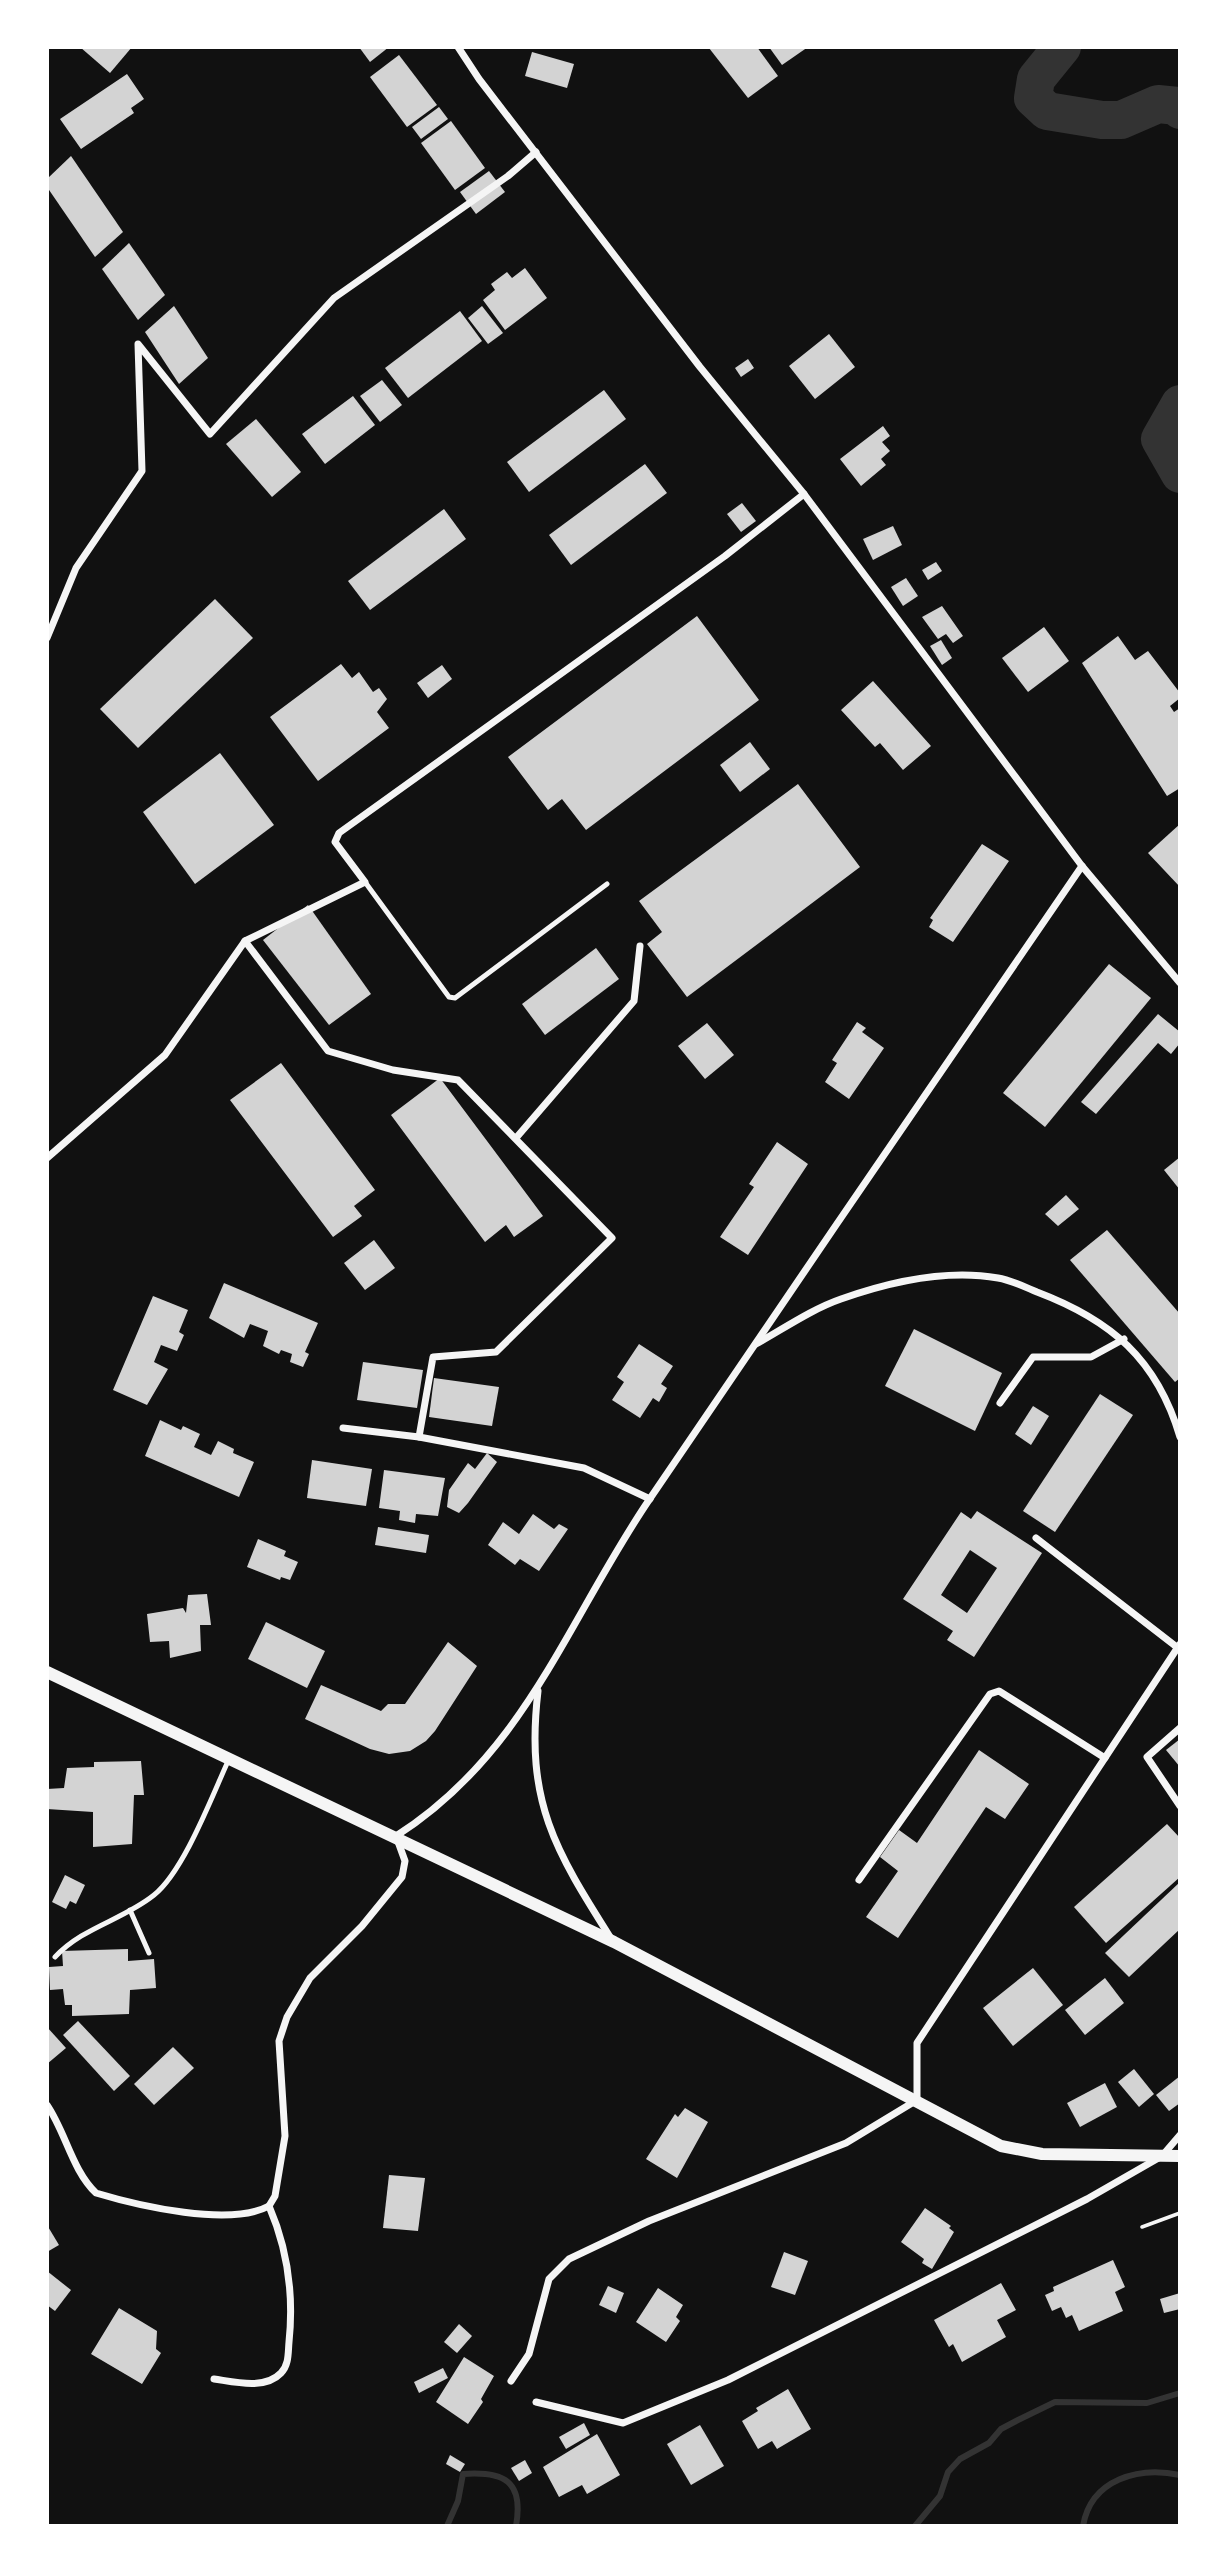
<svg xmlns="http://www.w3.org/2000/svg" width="1227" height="2573" font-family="'DejaVu Sans',sans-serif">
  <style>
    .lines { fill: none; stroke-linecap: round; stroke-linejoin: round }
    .stream { stroke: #333; stroke-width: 6 }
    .river { stroke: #333; stroke-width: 38 }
    .building { fill: #d3d3d3; fill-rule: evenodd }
    .path { stroke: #f5f5f5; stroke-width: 3.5 }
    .service { stroke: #f5f5f5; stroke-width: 5 }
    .minor { stroke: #f5f5f5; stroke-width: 7 }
    .tertiary { stroke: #f5f5f5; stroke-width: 12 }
  </style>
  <rect width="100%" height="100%" fill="#111"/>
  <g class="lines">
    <g class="stream">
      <path d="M 447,2526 L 458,2501 L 463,2474 C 504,2471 524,2481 516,2526"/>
      <polyline points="915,2526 940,2496 948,2472 960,2459 989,2443 1001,2429 1018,2420 1055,2402 1147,2403 1180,2393"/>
      <path d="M 1083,2526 C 1091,2479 1139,2466 1180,2475"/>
    </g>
    <g class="river">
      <polyline points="1062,47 1036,79 1033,98 1047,111 1102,120 1121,120 1158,104 1178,106 1180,110"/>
      <polyline points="1180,404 1160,439 1180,474"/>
    </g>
  </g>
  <g class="building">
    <polygon points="80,47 132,47 110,73"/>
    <polygon points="359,47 389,47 370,62"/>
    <polygon points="757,47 778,76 748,98 709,48"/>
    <polygon points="769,47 808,47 782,65"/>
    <polygon points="532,52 574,64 567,88 525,76"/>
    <polygon points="399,55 437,105 407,127 370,77"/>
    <polygon points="127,74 144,99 131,108 134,113 81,149 60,119"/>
    <polygon points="439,107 448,119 421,139 412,127"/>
    <polygon points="451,121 485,168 455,190 421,143"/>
    <polygon points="71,156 123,232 95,257 47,187 47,179"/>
    <polygon points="489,171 505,192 476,214 460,192"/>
    <polygon points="129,243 165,295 138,320 102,269"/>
    <polygon points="525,268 547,298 505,330 483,300 495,290 491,284 507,272 512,278"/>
    <polygon points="174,306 208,358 179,384 145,332"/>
    <polygon points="482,306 503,333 488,344 468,318"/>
    <polygon points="460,311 482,341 408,398 385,368"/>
    <polygon points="829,334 855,367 815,399 789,366"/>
    <polygon points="748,359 754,368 741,377 735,368"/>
    <polygon points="382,380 402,405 380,422 360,396"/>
    <polygon points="604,390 626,419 529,492 507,462"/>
    <polygon points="353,396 375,425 325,464 302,434"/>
    <polygon points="256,419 301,472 272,497 226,444"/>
    <polygon points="883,426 890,436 882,442 890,451 881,459 886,465 861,486 840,459"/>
    <polygon points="645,464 667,493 571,565 549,535"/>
    <polygon points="742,503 756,521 741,532 727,514"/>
    <polygon points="444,509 466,539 370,610 348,581"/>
    <polygon points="893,526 902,545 873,560 863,539"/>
    <polygon points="936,562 942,571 928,580 922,570"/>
    <polygon points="906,578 918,596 903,606 891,587"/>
    <polygon points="215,599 253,638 138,748 100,709"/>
    <polygon points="942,606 963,636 953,643 946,634 938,639 922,617"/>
    <polygon points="697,616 759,700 586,830 562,799 548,810 508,757"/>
    <polygon points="1044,627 1069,661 1028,692 1002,658"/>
    <polygon points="1118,636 1135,660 1148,651 1180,693 1180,698 1170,706 1174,712 1180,708 1180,788 1167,796 1082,663"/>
    <polygon points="941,640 952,658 942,665 930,646"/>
    <polygon points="341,664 352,678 359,672 373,692 379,688 387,699 377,712 389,728 318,781 270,717"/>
    <polygon points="442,665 452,679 428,698 417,683"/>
    <polygon points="873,681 931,746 903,770 880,743 875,747 841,710"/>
    <polygon points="750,742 770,769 740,792 720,765"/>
    <polygon points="220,753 274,825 195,884 143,812"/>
    <polygon points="798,784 860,867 687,997 647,944 662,932 639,901"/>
    <polygon points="1180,824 1180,887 1148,853"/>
    <polygon points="982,844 1009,861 953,942 929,927 933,920 930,918"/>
    <polygon points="308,905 371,994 329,1025 263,940"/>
    <polygon points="596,948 619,979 545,1035 522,1004"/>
    <polygon points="1109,964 1151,998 1045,1127 1003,1093"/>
    <polygon points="1158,1014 1180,1032 1180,1043 1171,1054 1158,1043 1096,1114 1081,1102"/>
    <polygon points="857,1022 866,1028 862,1032 884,1048 849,1099 825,1082 837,1063 832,1060"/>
    <polygon points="707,1023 734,1055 705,1079 678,1046"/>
    <polygon points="281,1063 375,1190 354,1206 362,1216 333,1237 230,1100"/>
    <polygon points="440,1078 543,1216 514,1237 506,1225 485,1242 391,1115"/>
    <polygon points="777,1142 808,1164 748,1255 720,1237 754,1187 749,1184"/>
    <polygon points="1180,1157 1180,1190 1164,1170"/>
    <polygon points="1066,1195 1079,1209 1058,1226 1045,1214"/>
    <polygon points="1107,1230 1180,1314 1180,1378 1175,1382 1070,1260"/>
    <polygon points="374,1240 395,1268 365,1290 344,1263"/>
    <polygon points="224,1283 318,1323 305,1352 309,1354 303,1367 290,1362 292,1354 281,1350 279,1354 263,1346 268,1331 250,1324 244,1338 209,1318"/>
    <polygon points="153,1296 188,1310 179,1332 184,1335 177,1351 161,1345 154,1362 168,1369 147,1405 113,1390"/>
    <polygon points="914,1329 1002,1373 975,1431 885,1386"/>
    <polygon points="639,1344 673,1366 661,1384 667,1388 659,1402 653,1398 640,1418 612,1400 624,1382 617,1377"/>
    <polygon points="363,1362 423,1370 417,1408 357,1400"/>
    <polygon points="434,1378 499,1387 492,1426 429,1417"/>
    <polygon points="1100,1394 1133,1415 1055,1532 1023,1511"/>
    <polygon points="1033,1406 1049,1416 1031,1445 1015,1434"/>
    <polygon points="160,1420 181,1430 183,1426 200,1434 194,1447 211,1455 218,1441 234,1449 233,1453 254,1462 239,1497 145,1456"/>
    <polygon points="487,1453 497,1462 468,1503 459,1513 447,1507 449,1490 468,1463 475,1469"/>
    <polygon points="312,1460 372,1469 366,1506 307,1498"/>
    <polygon points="384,1470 445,1478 438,1516 416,1514 415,1523 399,1520 400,1511 379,1508"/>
    <path d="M 977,1511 L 1042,1553 L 974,1657 L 947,1640 L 953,1631 L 903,1599 L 961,1512 L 971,1519 ZM 970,1550 L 997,1568 L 967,1613 L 941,1595 Z"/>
    <polygon points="533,1514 554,1529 559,1524 568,1529 539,1571 520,1559 515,1565 488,1545 503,1522 519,1534"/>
    <polygon points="378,1527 429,1535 426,1553 375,1545"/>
    <polygon points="258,1539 286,1551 284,1556 298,1562 290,1580 281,1577 280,1580 247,1567"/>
    <polygon points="207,1594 211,1625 200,1625 201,1651 170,1658 169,1641 150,1642 147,1614 183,1608 186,1613 188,1595"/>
    <polygon points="266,1622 325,1651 307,1688 248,1659"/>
    <polygon points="448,1642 477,1666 435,1731 426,1741 410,1751 389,1754 370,1749 305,1719 321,1685 381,1711 388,1704 405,1704"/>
    <polygon points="1180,1739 1180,1767 1166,1750"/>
    <polygon points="979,1750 1029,1784 1005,1819 986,1807 898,1938 866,1917 898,1871 880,1857 899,1830 917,1843"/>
    <polygon points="141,1761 144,1795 134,1795 132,1844 93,1847 93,1812 47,1809 47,1789 64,1788 67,1768 94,1767 94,1762"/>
    <polygon points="1167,1824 1180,1838 1180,1877 1106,1943 1074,1907"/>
    <polygon points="65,1875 85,1885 76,1904 70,1901 66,1909 52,1902"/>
    <polygon points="1180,1882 1180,1929 1129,1977 1105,1953"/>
    <polygon points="128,1949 128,1961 154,1959 156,1988 130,1990 129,2014 72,2016 72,2005 65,2005 63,1989 50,1990 49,1967 63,1966 62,1951"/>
    <polygon points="1033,1968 1063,2005 1013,2046 983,2008"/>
    <polygon points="1105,1978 1124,2003 1085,2035 1065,2010"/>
    <polygon points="78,2021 130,2076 114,2091 63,2035"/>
    <polygon points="47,2027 66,2048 47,2064"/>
    <polygon points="173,2047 194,2068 154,2105 134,2084"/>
    <polygon points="1134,2069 1154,2094 1139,2107 1118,2082"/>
    <polygon points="1180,2076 1180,2103 1169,2111 1156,2095"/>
    <polygon points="1105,2083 1117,2107 1080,2127 1067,2103"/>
    <polygon points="685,2108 708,2122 677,2178 646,2159 675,2114 678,2117"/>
    <polygon points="389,2175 425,2178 418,2231 383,2228"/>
    <polygon points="925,2208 951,2226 949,2228 954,2232 932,2269 922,2263 924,2259 901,2242"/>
    <polygon points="47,2225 59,2245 47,2252"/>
    <polygon points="784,2252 808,2261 795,2295 771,2287"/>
    <polygon points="1113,2260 1125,2287 1115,2292 1123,2311 1079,2331 1072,2315 1066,2318 1061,2307 1052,2311 1045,2295 1054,2291 1053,2287"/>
    <polygon points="47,2271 71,2290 55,2311 47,2305"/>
    <polygon points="1001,2283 1016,2310 997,2320 1006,2337 962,2362 953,2344 949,2347 934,2320"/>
    <polygon points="608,2286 624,2293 616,2313 599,2305"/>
    <polygon points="658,2288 683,2305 676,2317 680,2321 666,2342 636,2322"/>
    <polygon points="1180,2293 1180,2309 1164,2313 1160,2299"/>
    <polygon points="119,2308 157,2331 156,2349 161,2353 142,2384 91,2354"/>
    <polygon points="459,2324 472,2336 457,2353 444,2342"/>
    <polygon points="464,2357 494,2376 481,2399 483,2402 468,2424 436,2402"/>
    <polygon points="443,2368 448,2378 419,2393 414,2382"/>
    <polygon points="788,2389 811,2429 777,2449 772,2441 758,2449 742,2421 758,2411 756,2408"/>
    <polygon points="584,2423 590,2435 566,2449 559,2437"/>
    <polygon points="700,2425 724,2466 691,2485 667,2444"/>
    <polygon points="597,2434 620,2475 587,2494 582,2485 559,2497 543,2467"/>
    <polygon points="450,2455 465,2464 460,2472 446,2464"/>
    <polygon points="525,2460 532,2473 519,2481 511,2468"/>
  </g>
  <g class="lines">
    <polyline class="path" points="1142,2227 1180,2213"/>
    <g class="service">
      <polyline points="365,882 449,997 455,998 607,884"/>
      <polyline points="130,1910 149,1953"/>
      <path d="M 55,1957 C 83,1927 123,1920 154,1895 C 184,1871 212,1796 229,1759"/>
    </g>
    <g class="minor">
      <polyline points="458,47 479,79 700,367 804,494 1082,866 1180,983"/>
      <polyline points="47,638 76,568 142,471 138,344 210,434 334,298 508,176 536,152"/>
      <polyline points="245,941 328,1051 393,1070 458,1080 612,1238 496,1352 433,1357 419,1437 584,1468 650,1499"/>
      <polyline points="516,1138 634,1001 640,946"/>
      <polyline points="47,1158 165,1055 245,941 365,882 335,842 339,833 725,556 804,494"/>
      <path d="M 756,1344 C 783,1329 812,1309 841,1299 C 889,1282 947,1269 998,1278 C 1011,1280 1025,1287 1037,1292 C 1111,1320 1157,1359 1180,1437"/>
      <polyline points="1000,1403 1033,1357 1091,1357 1124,1339"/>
      <polyline points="343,1428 419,1437"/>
      <polyline points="1036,1538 1178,1648"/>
      <path d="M 538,1691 C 525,1802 555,1850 612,1940"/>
      <polyline points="1180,1728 1147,1757 1180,1806"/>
      <polyline points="859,1880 990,1694 999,1691 1105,1758"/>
      <path d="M 47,2105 C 66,2133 72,2170 96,2193 C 139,2206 230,2227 269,2206 L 275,2196 L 285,2136 L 279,2041 L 287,2017 L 310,1978 L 362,1926 L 402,1877 L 405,1861 L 396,1836 C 525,1754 567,1621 649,1500 C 792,1288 938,1077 1082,866"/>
      <path d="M 214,2379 C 235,2382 265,2390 281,2373 C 289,2365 288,2353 289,2342 C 294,2294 288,2250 269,2206"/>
      <polyline points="511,2381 529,2354 549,2279 569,2259 649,2221 846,2143 917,2100 917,2043 1180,1644"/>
      <polyline points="536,2402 623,2423 728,2380 1087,2199 1162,2156 1180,2135"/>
    </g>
    <polyline class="tertiary" points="47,1672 614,1942 1001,2146 1042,2154 1180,2156"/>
  </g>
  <rect width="1227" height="2573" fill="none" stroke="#ffffff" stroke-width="98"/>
</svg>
